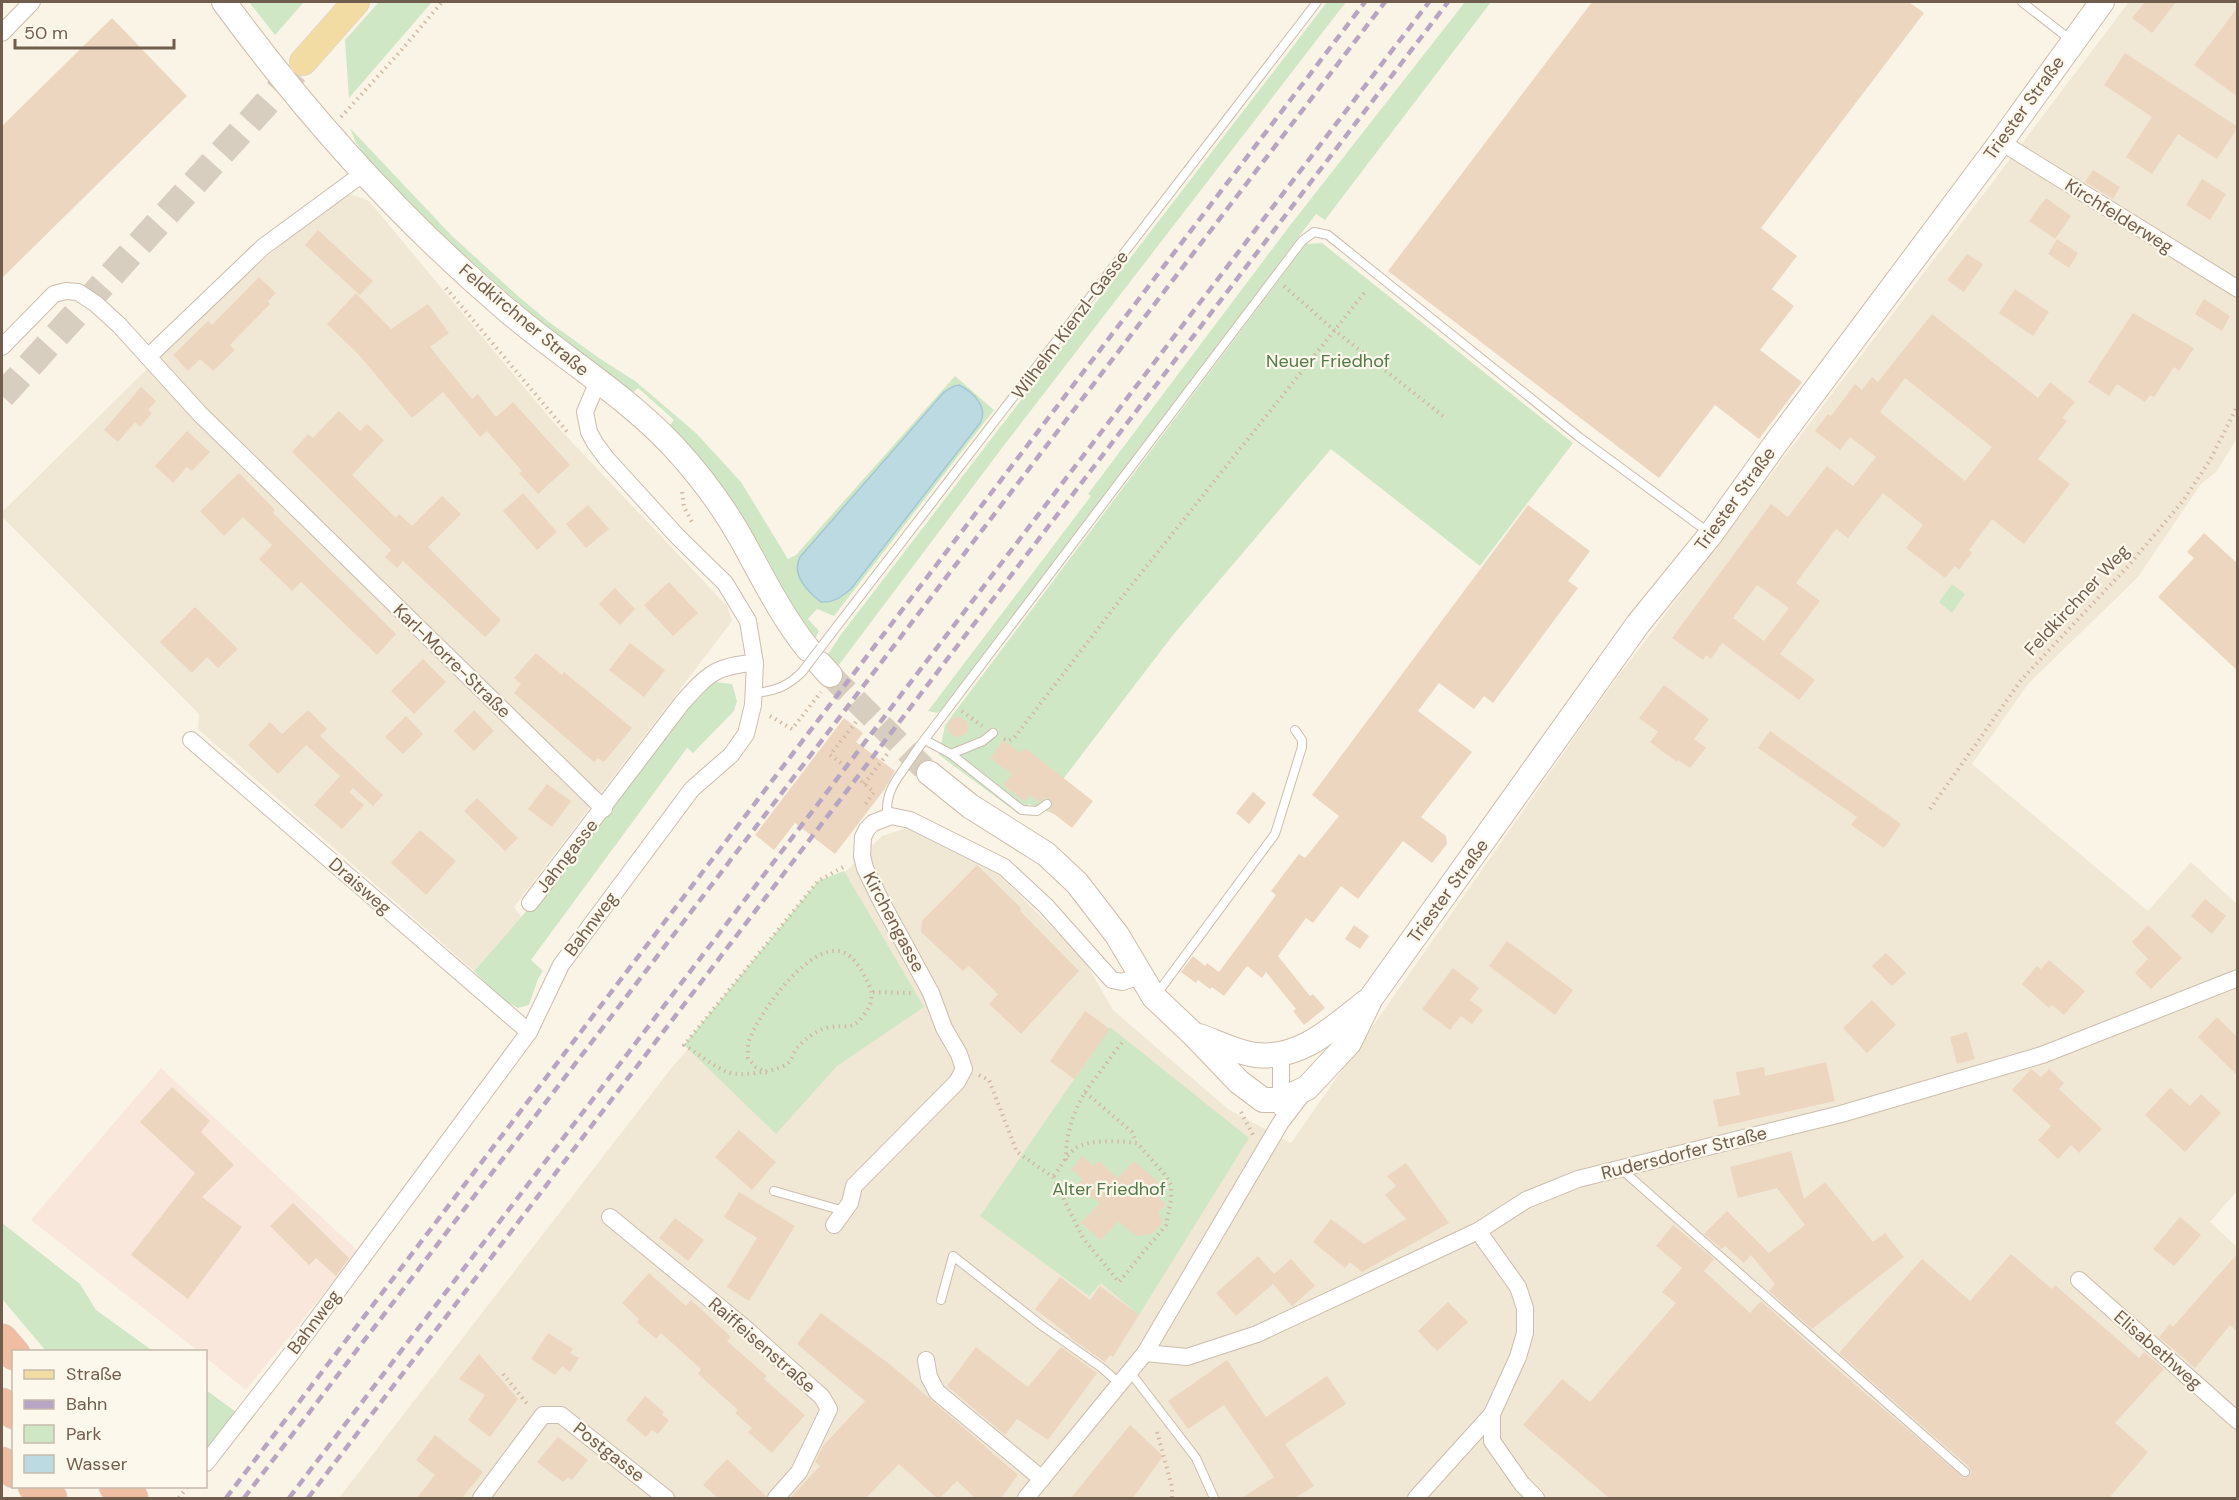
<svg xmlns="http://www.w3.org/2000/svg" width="2239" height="1500" font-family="'DM Sans',sans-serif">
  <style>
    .residential { fill: #f1e7d5 }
    .commercial { fill: #fae7db }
    .green { fill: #d0e7c6 }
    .water { fill: #bcdae2; stroke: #a3c8d3; stroke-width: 1.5 }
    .building { fill: #edd6c0; fill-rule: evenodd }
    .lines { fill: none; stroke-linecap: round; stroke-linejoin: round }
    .secondary-tunnel { stroke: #d8cec0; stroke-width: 24; stroke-dasharray: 24 12; stroke-linecap: butt }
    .primary-tunnel { stroke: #d8cec0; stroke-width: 27; stroke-dasharray: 27 14; stroke-linecap: butt }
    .lane-casing { stroke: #cbbdad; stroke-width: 10 }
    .street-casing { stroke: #cbbdad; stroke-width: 18 }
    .secondary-casing { stroke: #cebdab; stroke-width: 26 }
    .primary-casing { stroke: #d7d2cd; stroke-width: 28 }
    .highway-casing { stroke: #d7d2cd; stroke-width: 33 }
    .path { stroke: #d2b9a3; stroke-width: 4; stroke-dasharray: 1.5 4.5; stroke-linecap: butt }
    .lane { stroke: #fff; stroke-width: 8 }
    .street { stroke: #fff; stroke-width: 16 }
    .secondary { stroke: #fff; stroke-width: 24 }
    .primary { stroke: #f3dca4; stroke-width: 27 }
    .highway { stroke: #efbda2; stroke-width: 32 }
    .rail { stroke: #b8a5c3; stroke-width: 4.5; stroke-dasharray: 9 6; stroke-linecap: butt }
    .lane-bridge-casing { stroke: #cbbdad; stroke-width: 10; stroke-linecap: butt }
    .lane-bridge { stroke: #fff; stroke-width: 8 }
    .labels { text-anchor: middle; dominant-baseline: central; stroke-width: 4.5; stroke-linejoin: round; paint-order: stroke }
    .street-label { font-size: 18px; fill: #715d4d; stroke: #fdf8ec }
    .park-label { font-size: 18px; fill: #547b49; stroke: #fdf8ec }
  </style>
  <rect width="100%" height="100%" fill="#faf4e6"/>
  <g class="residential">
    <polygon points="2129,2 2237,2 2237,438 2217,471 2201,484 2138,577 2028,684 1972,764 2148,911 2191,862 2237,904 2237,1191 2210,1222 2237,1247 2237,1498 339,1498 673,1066 828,889 882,836 907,828 995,871 1083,958 1113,1010 1228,1109 1291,1143 1604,695"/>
    <polygon points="342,191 369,201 554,423 727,606 732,621 514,907 522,918 474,971 198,729 199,714 2,517 2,512 143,373 236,284"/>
  </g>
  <polygon class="commercial" points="161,1068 358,1251 246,1390 206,1358 206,1352 198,1351 31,1220"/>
  <g class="green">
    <polygon points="249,2 304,2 275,35"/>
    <polygon points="379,2 432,2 349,98 345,40"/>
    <polygon points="1327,2 1346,2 1005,444 838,666 828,654 842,633"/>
    <polygon points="1465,2 1491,2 1325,220 1316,214 944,708 937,713 928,711 1091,496 1088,494 1288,228"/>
    <polygon points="350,128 452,236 518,296 549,322 599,358 635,381 696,433 741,482 788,559 796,555 955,376 994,410 834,616 817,609 808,619 819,631 815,639 669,426 674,420 638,388 632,394 538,320 445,238 375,168 356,143"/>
    <polygon points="1322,243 1573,443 1480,566 1331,449 1173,635 1051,795 1062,804 1054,814 1029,804 1020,815 939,755 945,725 1306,244"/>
    <polygon points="1952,584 1965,594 1952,613 1939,602"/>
    <path d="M 714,682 L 732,684 L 737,701 L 734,711 L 693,753 L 687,748 L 531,960 L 543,971 L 538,979 L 529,1005 L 518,1008 L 500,998 L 474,971 C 554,882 627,789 699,694 Z"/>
    <polygon points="844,871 924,1007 837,1066 776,1134 684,1045 818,881"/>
    <polygon points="1110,1027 1249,1138 1139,1315 1101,1283 1089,1296 980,1216"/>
    <polygon points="2,1223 80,1284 96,1310 153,1351 46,1351 2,1299"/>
    <polygon points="206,1390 236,1412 206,1452"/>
  </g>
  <path class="water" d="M 959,385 C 973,392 989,407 980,423 L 851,589 C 841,597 834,603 821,602 C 807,591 791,574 800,557 L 944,392 L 954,386 Z"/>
  <g class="building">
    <polygon points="1592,2 1909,2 1924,13 1761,228 1797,256 1772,289 1794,306 1760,350 1802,382 1759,439 1715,405 1659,478 1388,271"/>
    <polygon points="2145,2 2176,2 2152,33 2132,18"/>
    <polygon points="2238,7 2238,97 2194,65"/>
    <polygon points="112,18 187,96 2,278 2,126"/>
    <polygon points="2125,53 2238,127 2217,159 2178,134 2152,174 2126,157 2152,117 2104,85"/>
    <polygon points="2093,170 2120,187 2113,199 2085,182"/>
    <polygon points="2202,179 2226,194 2210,220 2186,205"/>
    <polygon points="2046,198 2071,216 2055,239 2029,221"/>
    <polygon points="318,230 373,281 360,295 305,245"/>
    <polygon points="2057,239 2078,253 2069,268 2048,254"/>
    <polygon points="1967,254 1983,264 1964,292 1947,280"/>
    <polygon points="259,277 276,293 268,301 270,304 230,345 235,350 213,371 200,359 188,371 173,355 208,321 212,325"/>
    <polygon points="2015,289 2049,312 2033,336 1999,313"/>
    <polygon points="356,293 391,329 428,304 449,333 430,347 472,399 478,394 496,417 513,402 570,465 538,494 519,473 522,471 487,431 480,437 443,392 412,418 359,355 327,324"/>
    <polygon points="2204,299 2230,316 2222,331 2195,314"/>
    <polygon points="2133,313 2194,348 2179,371 2174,367 2154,397 2150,395 2145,402 2117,384 2109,396 2088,382"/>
    <path d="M 1932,314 L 2038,398 L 2050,382 L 2075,402 L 2062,418 L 2067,421 L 2038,459 L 2070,484 L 2024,544 L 1992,519 L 1969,550 L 1972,553 L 1959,570 L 1955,566 L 1945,578 L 1906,548 L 1923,525 L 1883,493 L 1848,538 L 1836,529 L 1796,583 L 1820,601 L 1780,654 L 1815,680 L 1799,700 L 1722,643 L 1711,659 L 1706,655 L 1703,660 L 1672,638 L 1771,504 L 1788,517 L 1827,466 L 1853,486 L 1876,457 L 1850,437 L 1840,450 L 1815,431 L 1828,414 L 1831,416 L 1855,384 L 1862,390 L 1872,377 L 1878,382 ZM 1905,378 L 1992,447 L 1965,481 L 1880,412 ZM 1757,585 L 1789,608 L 1764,641 L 1733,618 Z"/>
    <polygon points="141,387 156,401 148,410 152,413 140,427 135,422 118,442 104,430"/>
    <polygon points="339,411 360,431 367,424 384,440 352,475 396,518 399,514 412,526 442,496 461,514 428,547 501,620 485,637 403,561 397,568 385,557 391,550 292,452 308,434 313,438"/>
    <polygon points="187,431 210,452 192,471 187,467 173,483 155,466"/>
    <polygon points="239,473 275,510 273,513 396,634 377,655 301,582 292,591 259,559 272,545 243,517 224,536 200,511"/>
    <polygon points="523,493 557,532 537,550 503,511"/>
    <polygon points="588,505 609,529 586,548 566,524"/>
    <polygon points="1528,505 1590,551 1568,581 1578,588 1493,703 1484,696 1474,709 1439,683 1418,711 1472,752 1421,817 1446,836 1447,844 1432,863 1403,841 1358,899 1341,886 1313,923 1306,918 1278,956 1310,996 1313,994 1325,1008 1304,1025 1293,1011 1296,1009 1266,972 1262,978 1247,966 1224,996 1212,987 1210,989 1198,980 1196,983 1181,972 1193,956 1205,966 1207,963 1219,972 1276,895 1271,891 1299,854 1305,858 1339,816 1312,795"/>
    <polygon points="2204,533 2238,564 2238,671 2158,597 2194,558 2187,552"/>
    <polygon points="669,582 698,613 673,636 644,605"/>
    <polygon points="615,588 635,609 620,625 599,604"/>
    <polygon points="195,607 238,649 218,668 207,657 192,673 160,642"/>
    <polygon points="630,643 665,670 644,697 609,670"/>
    <polygon points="536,653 562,675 564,672 632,728 604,762 598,758 594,762 514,693 521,684 514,678"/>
    <polygon points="423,659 446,682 414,714 391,691"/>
    <polygon points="1664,685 1709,719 1694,739 1706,748 1690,768 1678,760 1677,762 1650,742 1658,732 1639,718"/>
    <polygon points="308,710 327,729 320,736 383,795 373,806 353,788 349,792 364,805 342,829 314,805 340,776 306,745 278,774 248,745 270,722 282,734"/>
    <polygon points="474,710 494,731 474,751 454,731"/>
    <polygon points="406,716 423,734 403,754 385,737"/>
    <circle cx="958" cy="727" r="10"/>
    <polygon points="844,718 863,733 856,742 895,771 884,790 835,854 795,823 774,850 755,835"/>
    <polygon points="1770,731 1901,824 1884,848 1851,825 1857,817 1758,748"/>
    <polygon points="1004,740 1020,753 1025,748 1093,801 1072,828 1049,810 1053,804 1050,799 1046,798 1039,802 1030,795 1025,802 1003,785 1012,774 990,758"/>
    <polygon points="547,784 571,801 552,827 528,809"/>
    <polygon points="1253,792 1266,803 1249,824 1236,813"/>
    <polygon points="477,798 518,838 505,851 464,811"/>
    <polygon points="420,830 456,861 426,895 391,863"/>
    <polygon points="977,865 1021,908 1020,911 1079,971 1021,1034 989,1004 998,994 969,966 963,971 921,932 922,921"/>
    <polygon points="2205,899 2226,916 2212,934 2191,916"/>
    <polygon points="1354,925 1369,936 1360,949 1345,939"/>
    <polygon points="2148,925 2182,958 2151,989 2135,973 2148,959 2132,942"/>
    <polygon points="1507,941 1573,990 1555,1015 1489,966"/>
    <polygon points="1886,953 1906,973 1892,986 1872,966"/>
    <polygon points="2049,960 2085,991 2064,1015 2052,1005 2049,1008 2022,984 2037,966 2041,969"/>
    <polygon points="1453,968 1479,988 1470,1000 1483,1010 1472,1024 1461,1016 1450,1030 1422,1009"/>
    <polygon points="1872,1000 1896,1025 1867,1053 1843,1028"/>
    <polygon points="1085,1011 1110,1029 1074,1079 1050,1061"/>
    <polygon points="2217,1017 2238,1038 2238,1076 2198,1037"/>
    <polygon points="1967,1032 1975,1059 1957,1064 1950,1037"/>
    <polygon points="1826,1062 1835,1101 1719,1127 1713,1100 1740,1095 1736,1072 1764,1067 1765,1076"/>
    <polygon points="2031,1069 2041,1077 2049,1069 2064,1083 2059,1089 2102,1129 2079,1153 2071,1145 2058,1159 2038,1140 2051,1126 2012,1090"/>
    <polygon points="172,1087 210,1121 201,1132 234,1165 202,1197 242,1227 188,1299 131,1255 195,1173 140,1122"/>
    <polygon points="2170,1088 2190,1106 2201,1094 2221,1113 2185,1152 2145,1115"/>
    <polygon points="739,1130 776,1162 752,1190 715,1157"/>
    <polygon points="1791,1151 1804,1199 1825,1182 1873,1242 1885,1233 1904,1257 1812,1329 1769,1291 1775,1284 1751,1255 1744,1263 1725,1246 1722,1249 1704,1234 1727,1211 1769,1253 1805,1225 1777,1188 1738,1198 1730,1167"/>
    <polygon points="1082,1156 1093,1166 1099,1161 1118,1178 1134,1161 1159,1182 1152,1192 1166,1204 1158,1213 1163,1222 1152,1234 1137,1236 1118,1221 1101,1240 1081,1223 1100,1203 1076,1185 1083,1179 1071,1169"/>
    <polygon points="1406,1163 1449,1223 1362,1272 1350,1262 1345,1268 1313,1242 1331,1219 1364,1244 1406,1219 1385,1195 1396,1186 1387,1176"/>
    <polygon points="739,1192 795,1226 749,1301 727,1287 757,1238 724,1217"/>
    <polygon points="293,1203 349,1258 336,1276 316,1258 309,1265 270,1226"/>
    <polygon points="2180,1217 2201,1235 2174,1266 2153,1249"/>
    <polygon points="675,1218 704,1240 688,1261 659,1238"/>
    <polygon points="1673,1225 1714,1259 1704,1271 1750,1313 1761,1301 1830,1363 1964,1478 1971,1474 1969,1467 1839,1353 1922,1259 1970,1301 2011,1254 2052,1289 2055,1285 2139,1358 2144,1352 2164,1369 2115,1423 2148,1452 2109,1498 1609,1498 1523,1425 1562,1379 1590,1402 1676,1303 1662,1292 1682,1268 1656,1246"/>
    <polygon points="2238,1253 2238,1332 2230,1325 2195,1368 2159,1337 2170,1324 2173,1327"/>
    <polygon points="1258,1256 1274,1274 1291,1259 1315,1286 1292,1306 1273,1284 1236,1316 1216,1293"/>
    <polygon points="649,1273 686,1306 691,1300 731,1337 727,1341 767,1376 764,1379 805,1415 772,1453 748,1432 752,1428 735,1413 738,1410 698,1374 701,1369 661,1333 656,1339 637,1322 639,1319 622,1303"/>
    <polygon points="1060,1277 1090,1300 1100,1286 1139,1315 1113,1357 1110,1355 1105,1362 1069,1337 1070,1336 1035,1309"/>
    <polygon points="1448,1302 1468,1322 1437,1351 1418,1331"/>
    <polygon points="821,1313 892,1366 1018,1475 1001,1498 975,1498 957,1481 940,1498 937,1498 899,1464 866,1498 790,1498 820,1466 815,1462 823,1446 865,1401 797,1344"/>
    <polygon points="548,1333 573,1349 570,1353 579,1358 570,1372 562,1366 555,1375 531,1359"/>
    <polygon points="976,1347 1028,1387 1061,1347 1097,1373 1048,1440 1017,1419 1005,1435 947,1386"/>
    <polygon points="479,1354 518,1399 490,1437 468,1420 485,1395 459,1379"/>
    <polygon points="1227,1360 1266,1417 1327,1376 1346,1404 1285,1444 1314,1486 1295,1498 1242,1498 1274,1477 1224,1405 1188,1429 1168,1401"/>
    <polygon points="645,1396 664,1412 662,1415 669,1420 658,1434 652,1430 646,1437 626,1420"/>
    <polygon points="1130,1425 1163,1456 1133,1498 1071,1498"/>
    <polygon points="435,1435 483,1472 462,1498 417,1498 435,1475 416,1460"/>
    <polygon points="558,1437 588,1460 572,1480 568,1477 563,1482 537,1462"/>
    <polygon points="727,1459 766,1496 766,1498 718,1498 703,1485"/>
  </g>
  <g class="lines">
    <polyline class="secondary-tunnel" points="830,675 929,773"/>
    <polyline class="primary-tunnel" points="2,396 303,63"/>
    <defs>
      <g id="lane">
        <polyline points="2022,2 2072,41"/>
        <polyline points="821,647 1317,2"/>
        <path d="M 754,693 C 774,692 788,686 802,672"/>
        <polyline points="925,740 951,754 1022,810 1037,811 1047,804"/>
        <polyline points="919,747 1302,241 1314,232 1328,235 1579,437 1708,532"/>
        <polyline points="951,754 983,741 993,733"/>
        <path d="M 887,817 C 886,799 890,788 901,773"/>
        <polyline points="1156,995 1275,834 1302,747 1302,740 1295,730"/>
        <polyline points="1621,1169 1965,1472"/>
        <polyline points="774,1191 844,1211"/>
        <polyline points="941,1300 953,1256 1041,1325 1102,1368 1120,1384"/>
        <polyline points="1130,1372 1196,1458 1214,1498"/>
      </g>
      <g id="street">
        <polyline points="2,33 32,2"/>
        <polyline points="2001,142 2238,289"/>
        <polyline points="2,347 54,294 66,291 78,292 96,304 119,325 200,414 604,809"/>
        <polyline points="148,357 263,247 365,172"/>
        <polyline points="191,740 529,1032"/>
        <path d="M 530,903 L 682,703 C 707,675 716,665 755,663"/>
        <polyline points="1281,1055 1281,1108"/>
        <polyline points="610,1217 745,1328 822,1397 829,1409 799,1472 776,1498"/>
        <polyline points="834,1225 850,1203 854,1186 957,1082 964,1069 959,1054 944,1028 931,993 881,901 865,868 862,856 863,837 867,829 873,823 891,816 910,820 1004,867 1046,906 1112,980 1122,982 1141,976"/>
        <polyline points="2079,1280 2238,1421"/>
        <polyline points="1145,1353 1187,1357 1257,1334 1478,1231 1526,1200 1578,1179 1841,1114 2042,1055 2238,978"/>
        <polyline points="926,1360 929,1377 937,1392 1042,1479"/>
        <polyline points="1492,1414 1492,1441 1522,1484 1536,1498"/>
        <polyline points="206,1463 294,1350 529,1032 561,965 692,789 731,755 746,734 753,705 755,663 748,621 725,583 678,537 606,458 595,443 589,432 585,412 598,381"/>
        <polyline points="481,1498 543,1415 561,1415 666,1498"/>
        <polyline points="1026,1498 1145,1353 1281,1122 1304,1092"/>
        <polyline points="1416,1498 1492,1414 1518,1357 1525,1333 1525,1308 1518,1287 1478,1231"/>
      </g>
      <g id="secondary">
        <path d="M 224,2 C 306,114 402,221 508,311 C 562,357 624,394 673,446 C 699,474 723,506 742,540 C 763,578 781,615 808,649"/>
        <polyline points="820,664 830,675"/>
        <polyline points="929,773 970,806 1046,854 1077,883 1117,935 1154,997 1193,1034 1239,1082 1263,1100 1281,1100 1307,1088 1349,1043 1371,998 1638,624 1711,534 1776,443 2001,142 2102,2"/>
        <path d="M 1199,1036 C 1217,1042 1237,1053 1256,1055 C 1300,1060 1334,1027 1366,1002"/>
      </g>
      <polyline id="primary" points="303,62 356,2"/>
      <g id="highway">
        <polyline points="2,1340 14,1354"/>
        <polyline points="2,1404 14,1413"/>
        <polyline points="2,1463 14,1472"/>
        <polyline points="34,1486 51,1498"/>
        <polyline points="115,1486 132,1498"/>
      </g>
    </defs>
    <use href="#lane" class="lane-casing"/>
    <use href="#street" class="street-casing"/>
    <use href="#secondary" class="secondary-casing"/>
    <use href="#primary" class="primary-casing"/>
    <use href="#highway" class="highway-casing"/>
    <g class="path">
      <polyline points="341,117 399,53 442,2"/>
      <polyline points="1284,286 1334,330 1443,416"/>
      <polyline points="446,288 569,434"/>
      <polyline points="682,492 684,507 692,522"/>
      <polyline points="962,711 982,726"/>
      <polyline points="770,716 792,729 821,692"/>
      <polyline points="1004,739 1008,741 1014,738 1130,587 1365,292"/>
      <polyline points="841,763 830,755 856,722"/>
      <polyline points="861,781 874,792 864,806"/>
      <polyline points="864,784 888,753"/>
      <polyline points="1930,809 2022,679 2129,565 2183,501 2210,460 2238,405"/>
      <polyline points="873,992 911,993"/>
      <path d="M 767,1073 L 756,1067 L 748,1058 C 748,1050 747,1043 751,1036 C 762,1010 810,941 843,952 C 853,956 862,970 866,979 C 874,993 874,1002 863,1016 C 852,1031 846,1024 831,1027 C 819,1029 805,1038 797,1048 C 793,1053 793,1059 788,1063 C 777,1072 740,1077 727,1072 C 712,1066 698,1053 684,1045 L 818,881 L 847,865"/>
      <path d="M 979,1075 L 989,1080 L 1017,1152 L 1053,1177 L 1083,1238 L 1119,1282 L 1166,1225 L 1171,1200 L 1171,1185 L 1166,1176 L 1137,1143 C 1122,1141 1089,1139 1076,1148 C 1067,1154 1060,1168 1053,1177"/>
      <polyline points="1085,1092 1123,1041"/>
      <polyline points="1241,1112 1253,1135"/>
      <path d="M 1066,1160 C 1066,1135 1072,1114 1085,1092 L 1132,1132 L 1136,1142"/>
      <polyline points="503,1374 528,1405"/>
      <polyline points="1157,1432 1172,1487 1172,1498"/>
      <polyline points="179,1498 188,1486"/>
    </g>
    <use href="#lane" class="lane"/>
    <use href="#street" class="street"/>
    <use href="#secondary" class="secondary"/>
    <use href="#primary" class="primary"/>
    <use href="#highway" class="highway"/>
    <g class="rail">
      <polyline points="226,1498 1365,2"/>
      <polyline points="244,1498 1385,2"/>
      <polyline points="289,1498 1429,2"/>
      <polyline points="308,1498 1448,2"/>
    </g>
    <defs>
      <g id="lane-bridge">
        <polyline points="802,672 821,647"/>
        <polyline points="901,773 919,747"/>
      </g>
    </defs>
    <use href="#lane-bridge" class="lane-bridge-casing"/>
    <use href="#lane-bridge" class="lane-bridge"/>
  </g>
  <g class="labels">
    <g class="street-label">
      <text transform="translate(2024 108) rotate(-54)">Triester Straße</text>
      <text transform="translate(2119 216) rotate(32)">Kirchfelderweg</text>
      <text transform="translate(524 320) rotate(40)">Feldkirchner Straße</text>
      <text transform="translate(1070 325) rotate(-53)">Wilhelm Kienzl-Gasse</text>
      <text transform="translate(1735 499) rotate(-54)">Triester Straße</text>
      <text transform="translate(2077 600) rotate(-47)">Feldkirchner Weg</text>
      <text transform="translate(452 661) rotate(44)">Karl-Morre-Straße</text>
      <text transform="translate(567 856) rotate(-52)">Jahngasse</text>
      <text transform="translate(360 886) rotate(41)">Draisweg</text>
      <text transform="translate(1448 891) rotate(-54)">Triester Straße</text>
      <text transform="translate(894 922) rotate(62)">Kirchengasse</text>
      <text transform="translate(591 924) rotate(-53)">Bahnweg</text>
      <text transform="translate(1684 1153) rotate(-14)">Rudersdorfer Straße</text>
      <text transform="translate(314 1322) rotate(-53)">Bahnweg</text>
      <text transform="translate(762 1345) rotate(41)">Raiffeisenstraße</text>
      <text transform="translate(2158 1350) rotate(41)">Elisabethweg</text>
      <text transform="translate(609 1452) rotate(38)">Postgasse</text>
    </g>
    <g class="park-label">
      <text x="1328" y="361">Neuer Friedhof</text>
      <text x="1109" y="1189">Alter Friedhof</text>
    </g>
  </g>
  <rect width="2239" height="1500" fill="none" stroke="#715d4d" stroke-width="6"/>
  <rect x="12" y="1350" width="195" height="138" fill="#fdf8ec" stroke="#c5baac" stroke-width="1.5"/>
  <rect x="24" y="1370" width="30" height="9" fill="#f3dca4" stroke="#c5baac" stroke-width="1.5"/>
  <text x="66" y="1380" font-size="18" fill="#715d4d">Straße</text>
  <rect x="24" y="1400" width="30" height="9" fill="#b8a5c3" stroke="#c5baac" stroke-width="1.5"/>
  <text x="66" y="1410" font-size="18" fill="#715d4d">Bahn</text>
  <rect x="24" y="1425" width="30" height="18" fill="#d0e7c6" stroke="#c5baac" stroke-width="1.5"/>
  <text x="66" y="1440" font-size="18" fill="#715d4d">Park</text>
  <rect x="24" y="1455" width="30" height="18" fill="#bcdae2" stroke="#c5baac" stroke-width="1.5"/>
  <text x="66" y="1470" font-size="18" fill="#715d4d">Wasser</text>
  <path d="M15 39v9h159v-9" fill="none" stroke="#715d4d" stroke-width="3"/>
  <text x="24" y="39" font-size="18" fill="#715d4d" stroke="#fdf8ec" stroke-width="4.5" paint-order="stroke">50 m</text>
</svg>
